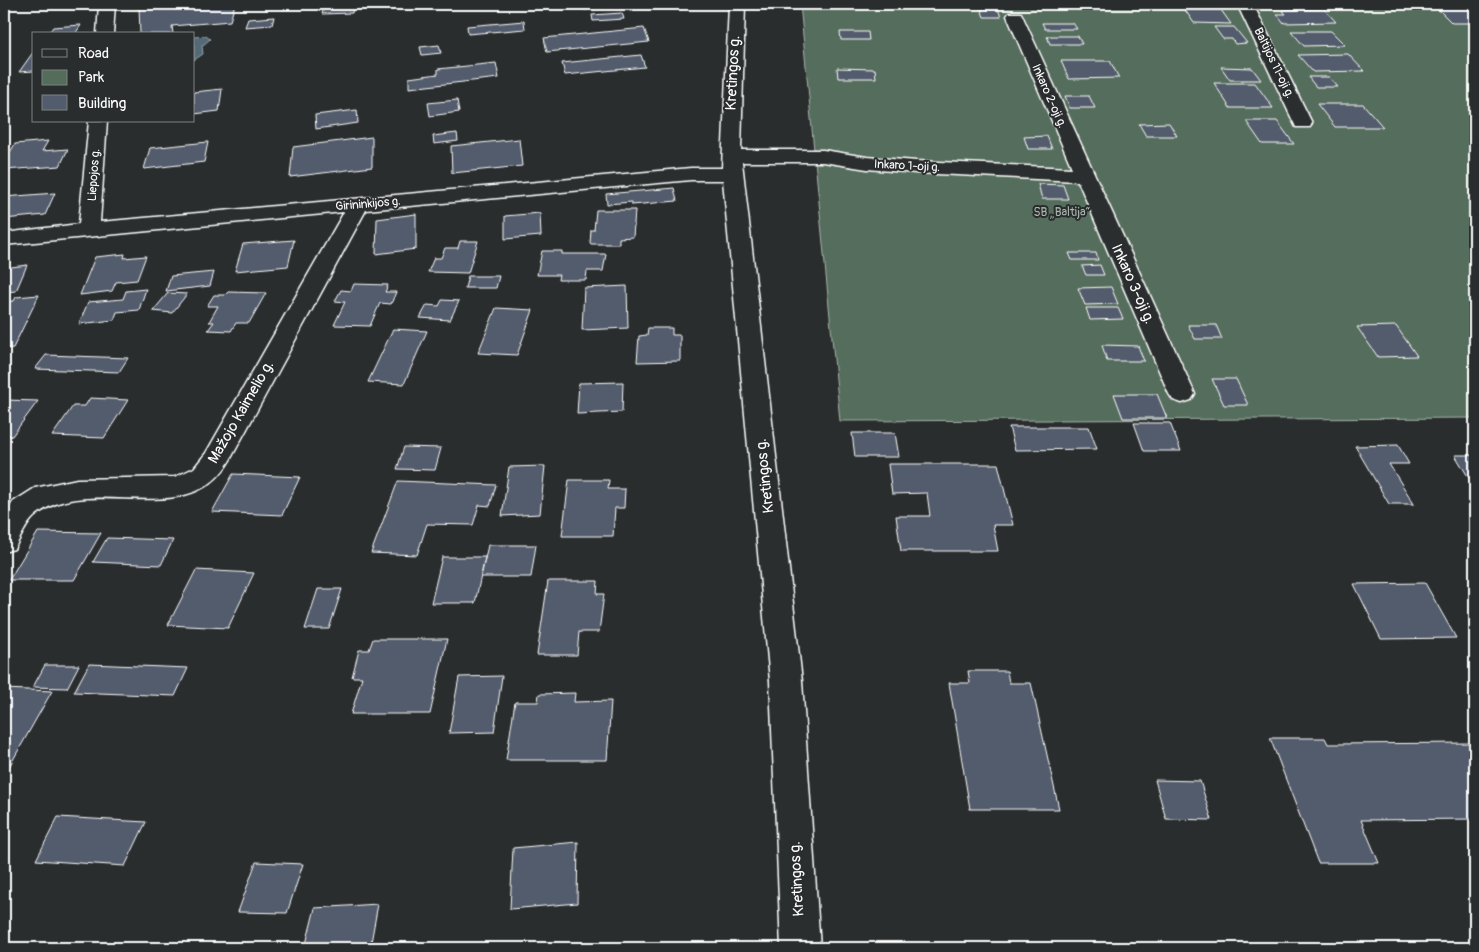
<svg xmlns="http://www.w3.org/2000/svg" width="1479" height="952" font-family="Pangolin,sans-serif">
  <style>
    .green { fill: #546d5b; stroke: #aab6ad }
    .water { fill: #536a76; stroke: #98a6ad }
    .building { fill: #525c6c; stroke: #fff }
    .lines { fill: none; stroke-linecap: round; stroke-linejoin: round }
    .minor-casing { stroke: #fff; stroke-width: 3 }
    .minor { fill: #2a2d2e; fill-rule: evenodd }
    .labels { text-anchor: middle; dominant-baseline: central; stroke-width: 4; stroke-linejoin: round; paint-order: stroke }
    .far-street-label { font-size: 12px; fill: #fff; stroke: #2a2d2e }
    .far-park-label { font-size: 12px; fill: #aab6ad; stroke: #2a2d2e }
    .street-label { font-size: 15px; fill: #fff; stroke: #2a2d2e }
  </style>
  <rect width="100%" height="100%" fill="#2a2d2e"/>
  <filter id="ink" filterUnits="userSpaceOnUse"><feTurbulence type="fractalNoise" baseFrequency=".02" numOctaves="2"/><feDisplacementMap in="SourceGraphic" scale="10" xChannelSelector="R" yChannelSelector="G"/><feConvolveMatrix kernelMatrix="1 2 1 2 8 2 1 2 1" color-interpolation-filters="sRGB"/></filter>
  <g filter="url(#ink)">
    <polygon class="green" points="800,4 1475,4 1475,418 840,421"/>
    <polygon class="water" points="206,36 210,39 202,46 203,54 194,60 194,37"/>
    <g class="building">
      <polygon points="166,4 235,4 230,21 172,26 173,34 140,34 139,7"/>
      <polygon points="325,4 354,4 352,13 322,14"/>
      <polygon points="584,4 596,4 596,9 584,10"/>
      <polygon points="1435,6 1475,6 1475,23 1452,23"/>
      <polygon points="981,9 998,9 1001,17 984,17"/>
      <polygon points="1324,9 1336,22 1284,23 1277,14 1286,14 1282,10"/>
      <polygon points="1185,10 1221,10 1231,24 1194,23"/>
      <polygon points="622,13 624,19 593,21 592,15"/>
      <polygon points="274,17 272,25 245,27 248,19"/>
      <polygon points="524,21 525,29 468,34 467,26"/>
      <polygon points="1042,23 1073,23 1077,29 1045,29"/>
      <polygon points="81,25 75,34 48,34 53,27"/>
      <polygon points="1214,27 1234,27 1247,43 1235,44 1232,39 1223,39"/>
      <polygon points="644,28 649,42 547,52 544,38"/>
      <polygon points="1291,31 1331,31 1345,45 1304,46"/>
      <polygon points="840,32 868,32 869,40 841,40"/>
      <polygon points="1047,36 1078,36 1082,44 1050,44"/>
      <polygon points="439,45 441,53 422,55 420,47"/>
      <polygon points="34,51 34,71 19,72"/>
      <polygon points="1348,54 1364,71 1313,72 1298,55"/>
      <polygon points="641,55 645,67 565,75 562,63"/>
      <polygon points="1061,61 1110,61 1119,78 1069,79"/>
      <polygon points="496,63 499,78 409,88 409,78 438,74 438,69"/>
      <polygon points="1221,67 1252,68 1261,80 1230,80"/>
      <polygon points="837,68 875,69 876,78 838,78"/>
      <polygon points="1308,77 1329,77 1338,87 1316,87"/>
      <polygon points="1214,83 1255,83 1273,108 1230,108"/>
      <polygon points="222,89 219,111 194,114 194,92"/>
      <polygon points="1065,96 1089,96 1095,108 1070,108"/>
      <polygon points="457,100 459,112 430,116 428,103"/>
      <polygon points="1317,104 1363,104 1383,127 1335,127"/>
      <polygon points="357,110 358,123 316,129 315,115"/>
      <polygon points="1246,121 1277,121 1294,144 1262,144"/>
      <polygon points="1169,123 1177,136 1146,136 1139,124"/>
      <polygon points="457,133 458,141 434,144 433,136"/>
      <polygon points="1047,136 1052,149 1028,149 1024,137"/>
      <polygon points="372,137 372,167 290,177 293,147"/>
      <polygon points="519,139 522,166 452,173 451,146"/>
      <polygon points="48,141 42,151 68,149 60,166 4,170 4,158 7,157 15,144"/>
      <polygon points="208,142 204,162 144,169 150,148"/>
      <polygon points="1038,184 1063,185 1068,199 1042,199"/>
      <polygon points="674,188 677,201 632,205 632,202 607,204 606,194"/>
      <polygon points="55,193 45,215 4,219 4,197"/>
      <polygon points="596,210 635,210 633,237 619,238 619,244 590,244 591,230 594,230"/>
      <polygon points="540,213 541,236 505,239 505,216"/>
      <polygon points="416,214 416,249 376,254 377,219"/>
      <polygon points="294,240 288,266 235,271 243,244"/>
      <polygon points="460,241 478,241 468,273 428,272 434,258 441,258 445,248 458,248"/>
      <polygon points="542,251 562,251 562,254 606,254 603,271 587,271 586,280 558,280 559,275 537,275"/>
      <polygon points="1069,253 1096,253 1098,260 1072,260"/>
      <polygon points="125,254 124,258 146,256 137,280 116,282 112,291 80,295 95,257"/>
      <polygon points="27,265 16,291 4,292 4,268"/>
      <polygon points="1100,265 1104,275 1086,275 1082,266"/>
      <polygon points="214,272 210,286 166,291 171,276"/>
      <polygon points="468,276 499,276 496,288 465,288"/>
      <polygon points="354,284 388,285 385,292 396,292 391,304 380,303 370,326 334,325 345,302 335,301 341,290 351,291"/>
      <polygon points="627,286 628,328 582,330 584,288"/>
      <polygon points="1111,287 1118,304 1085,305 1078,288"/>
      <polygon points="146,289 139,310 117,312 114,320 79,324 88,302 123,299 126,291"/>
      <polygon points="228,292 266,293 249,323 236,323 231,331 208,330 214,322 209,322 218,306 207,306 214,295 225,295"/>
      <polygon points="168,293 187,294 172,313 153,311"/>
      <polygon points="39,295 13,348 4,349 4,302 14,301 16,297"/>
      <polygon points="442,300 459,301 450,320 420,318 427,305 439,306"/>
      <polygon points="496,308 533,310 517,355 478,353"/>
      <polygon points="1086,308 1118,308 1123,319 1090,320"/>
      <polygon points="1188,325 1216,325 1222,339 1195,339"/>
      <polygon points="1396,326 1417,356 1378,357 1357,327"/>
      <polygon points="648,328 672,328 672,335 680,335 680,361 637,362 639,336 647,335"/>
      <polygon points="393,329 427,331 404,384 368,382"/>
      <polygon points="1102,345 1138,346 1144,361 1107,361"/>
      <polygon points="46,355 128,358 119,372 35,369"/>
      <polygon points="1212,379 1236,379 1248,405 1224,405"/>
      <polygon points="623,382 622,412 577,414 579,383"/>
      <polygon points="1114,394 1157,394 1167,418 1123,418"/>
      <polygon points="90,398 128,400 104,438 52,436 73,406 85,406"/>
      <polygon points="4,400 38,401 12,436 4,435"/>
      <polygon points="1134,423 1170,423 1181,451 1144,451"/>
      <polygon points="1009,427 1089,427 1097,449 1015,450"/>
      <polygon points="852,433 895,433 899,457 855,457"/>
      <polygon points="1398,445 1409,464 1389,464 1414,504 1389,504 1355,446"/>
      <polygon points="404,447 441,448 435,470 397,469"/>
      <polygon points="1455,455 1475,455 1475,488"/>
      <polygon points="888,464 998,464 1013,525 993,525 998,551 901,551 896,516 930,516 927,493 892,494"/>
      <polygon points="545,466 540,514 502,516 509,467"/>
      <polygon points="233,474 300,477 282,515 212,512"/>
      <polygon points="569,480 609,480 608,489 625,489 624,508 615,508 613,536 562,536"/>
      <polygon points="398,481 496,485 490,506 479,505 473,525 427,524 417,555 371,553"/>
      <polygon points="38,532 101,533 74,580 9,580"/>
      <polygon points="107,538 173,540 161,565 93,562"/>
      <polygon points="488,545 536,545 531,577 481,577"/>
      <polygon points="442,557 485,557 475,603 431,603"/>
      <polygon points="196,570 254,573 228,628 168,625"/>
      <polygon points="548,581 598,581 597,594 604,594 599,632 579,632 577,655 537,655"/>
      <polygon points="1425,583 1456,638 1381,639 1354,584"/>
      <polygon points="318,589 342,589 329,629 305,629"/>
      <polygon points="373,639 447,639 430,714 351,714 362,677 352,677 359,650 369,650"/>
      <polygon points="89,664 188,668 175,696 74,692"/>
      <polygon points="45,665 79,665 67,688 33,687"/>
      <polygon points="968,671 1007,671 1009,683 1031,683 1059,809 970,809 949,683 970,683"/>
      <polygon points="502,676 494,732 449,733 459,677"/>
      <polygon points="4,689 52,691 5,774 4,774"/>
      <polygon points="575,693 574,702 611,701 607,760 506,760 515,702 538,702 539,694"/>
      <polygon points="1270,738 1325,738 1328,744 1475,743 1475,819 1361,820 1379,863 1318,863"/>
      <polygon points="1155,780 1200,781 1212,820 1166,819"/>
      <polygon points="58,817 146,822 125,866 36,860"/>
      <polygon points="578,842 577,903 510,909 513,848"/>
      <polygon points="256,862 303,864 287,913 238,912"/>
      <polygon points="378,904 370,948 305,948 315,908"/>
    </g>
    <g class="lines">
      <defs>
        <g id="minor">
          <polygon points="99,4 115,4 113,34 97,34"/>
          <path d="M 729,4 L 745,4 L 741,150 L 823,150 L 867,157 L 916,161 L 1072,168 L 1007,16 L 1009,13 L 1021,13 L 1195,394 L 1191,400 L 1182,403 L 1173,400 L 1169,394 L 1078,181 L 916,173 L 867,169 L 823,162 L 742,162 L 802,681 L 820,948 L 781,948 L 770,681 L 723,180 L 691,180 L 366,210 L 230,460 C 187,535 88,469 34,517 C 26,524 20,539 14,549 L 4,552 L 4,517 L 13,502 L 35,488 L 77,479 L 175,477 L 194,468 L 206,453 L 344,212 L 4,245 L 4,233 L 79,224 L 89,121 L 107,121 L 100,222 L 691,168 L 722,168 Z"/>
          <polygon points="1237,4 1253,4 1312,123 1310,127 1296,127 1294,123"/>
        </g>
      </defs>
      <use href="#minor" class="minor-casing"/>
      <use href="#minor" class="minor"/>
    </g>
  </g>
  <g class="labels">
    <g class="far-street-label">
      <text transform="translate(1274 63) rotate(64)">Baltijos 11-oji g.</text>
      <text transform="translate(1049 96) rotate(66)">Inkaro 2-oji g.</text>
      <text transform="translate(907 166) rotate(3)">Inkaro 1-oji g.</text>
      <text transform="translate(94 175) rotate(-86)">Liepojos g.</text>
      <text transform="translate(368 204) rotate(-5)">Girininkijos g.</text>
    </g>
    <g class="far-park-label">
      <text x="1062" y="212">SB „Baltija“</text>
    </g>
    <g class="street-label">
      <text transform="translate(733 73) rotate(-87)">Kretingos g.</text>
      <text transform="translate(1133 284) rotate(66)">Inkaro 3-oji g.</text>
      <text transform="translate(241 412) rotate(-60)">Mažojo Kaimelio g.</text>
      <text transform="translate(765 476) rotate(-96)">Kretingos g.</text>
      <text transform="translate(797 879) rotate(-93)">Kretingos g.</text>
    </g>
  </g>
  <rect width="1479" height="952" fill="none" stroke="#2a2d2e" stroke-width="20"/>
  <rect x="10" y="10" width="1459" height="932" fill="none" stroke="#fff" stroke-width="2" filter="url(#ink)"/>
  <rect x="32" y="32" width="162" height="90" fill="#2a2d2e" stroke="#7f8182"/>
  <rect x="42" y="49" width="25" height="8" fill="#2a2d2e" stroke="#7f8182"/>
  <text x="78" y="58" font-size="15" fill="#ffffff">Road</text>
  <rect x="42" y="70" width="25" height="15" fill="#546d5b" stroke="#7f8182"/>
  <text x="78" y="82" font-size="15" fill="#ffffff">Park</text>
  <rect x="42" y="95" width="25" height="15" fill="#525c6c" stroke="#7f8182"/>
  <text x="78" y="108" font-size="15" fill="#ffffff">Building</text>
</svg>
